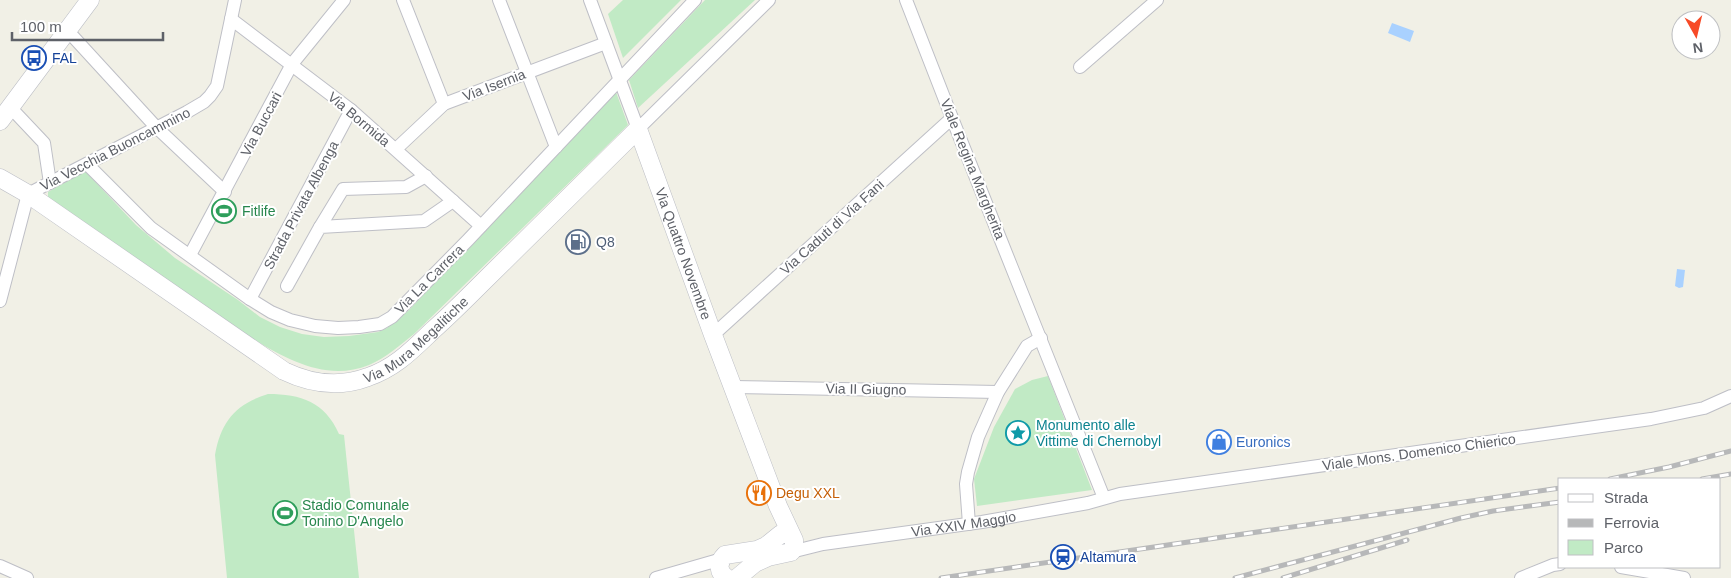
<svg xmlns="http://www.w3.org/2000/svg" width="1731" height="578" font-family="Helvetica,sans-serif">
  <style>
    .green { fill: #c1eac5 }
    .water { fill: #a9d1ff }
    .lines { fill: none; stroke-linecap: round; stroke-linejoin: round }
    .street-casing { stroke: #bebfc6; stroke-width: 14 }
    .secondary-casing { stroke: #bcbec5; stroke-width: 19 }
    .street { stroke: #fff; stroke-width: 12 }
    .secondary { stroke: #fff; stroke-width: 18 }
    .rail-casing { stroke: #b7b8b9; stroke-width: 5 }
    .rail { stroke: #fff; stroke-width: 3; stroke-dasharray: 9; stroke-linecap: butt }
    .labels { text-anchor: middle; dominant-baseline: central; stroke-width: 4; stroke-linejoin: round; paint-order: stroke }
    .transit-label { font-size: 14px; fill: #164399; stroke: #fff; text-anchor: start }
    .street-label { font-size: 14px; fill: #5e6168; stroke: #fff }
    .leisure-label { font-size: 14px; fill: #27864d; stroke: #fff; text-anchor: start }
    .service-label { font-size: 14px; fill: #4e5e75; stroke: #fff; text-anchor: start }
    .culture-label { font-size: 14px; fill: #0d838f; stroke: #fff; text-anchor: start }
    .shop-label { font-size: 14px; fill: #366cbe; stroke: #fff; text-anchor: start }
    .food-label { font-size: 14px; fill: #c56008; stroke: #fff; text-anchor: start }
  </style>
  <rect width="100%" height="100%" fill="#f1f0e6"/>
  <g class="green">
    <polygon points="623,0 681,0 623,58 608,14"/>
    <polygon points="705,0 755,0 638,108 629,80"/>
    <path d="M 616,92 L 628,125 L 414,334 C 400,345 386,358 369,365 C 322,384 277,354 237,329 L 48,199 L 48,192 L 85,171 L 136,225 L 175,258 L 238,300 L 260,317 L 280,327 L 302,334 L 324,337 L 349,336 L 378,332 L 387,328 L 409,310 Z"/>
    <polygon points="1048,376 1092,490 977,506 974,479 994,427 1015,389 1032,380"/>
    <path d="M 268,394 C 301,394 325,402 339,434 L 344,435 L 359,578 L 227,578 L 215,455 C 221,421 236,404 268,394 Z"/>
  </g>
  <g class="water">
    <polygon points="1392,23 1414,31 1410,42 1388,33"/>
    <polygon points="1677,269 1685,270 1683,287 1679,288 1675,286"/>
  </g>
  <g class="lines">
    <defs>
      <g id="street">
        <polyline points="403,0 444,104"/>
        <polyline points="499,0 556,147"/>
        <polyline points="590,0 638,129 769,0"/>
        <polyline points="906,0 952,118 1104,498"/>
        <polyline points="231,19 351,110 481,226"/>
        <polyline points="67,30 156,127 225,192"/>
        <polyline points="1080,67 1157,0"/>
        <polyline points="10,107 44,143 50,183"/>
        <polyline points="396,149 444,104 606,43"/>
        <polyline points="87,164 151,228 250,299 271,312 290,320 315,326 338,328 359,327 380,324 392,317 468,240 695,0"/>
        <polyline points="320,227 343,189 406,187 426,176"/>
        <polyline points="190,255 292,64 344,0"/>
        <polyline points="287,286 320,227 424,221 453,201"/>
        <polyline points="250,299 351,110"/>
        <polyline points="0,301 28,194 187,112 204,102 210,96 217,86 235,0"/>
        <polyline points="713,335 952,118"/>
        <polyline points="733,387 998,392"/>
        <polyline points="969,524 966,484 968,472 978,437 998,392 1027,346 1041,338"/>
        <path id="s1" d="M 791,552 L 823,544 L 982,522 L 1088,503 L 1120,494 L 1651,419 L 1704,408 L 1731,396"/>
        <polyline points="0,566 27,578"/>
        <polyline points="1621,567 1684,578"/>
        <polyline points="656,578 722,559"/>
        <polyline points="1521,578 1553,565 1560,564"/>
      </g>
      <g id="secondary">
        <polyline points="0,121 90,0"/>
        <path id="s2" d="M 0,178 L 28,194 L 284,371 C 311,384 339,388 368,377 C 395,368 412,350 432,331 C 450,315 467,298 484,281 C 535,230 587,180 638,129 L 713,335 L 778,506 L 794,540 L 794,548 L 791,552 L 768,557 L 755,563 L 737,578"/>
        <path d="M 727,578 C 718,573 717,563 725,555 L 757,550 L 766,546 L 781,534 L 786,534 L 791,536"/>
      </g>
    </defs>
    <use href="#street" class="street-casing"/>
    <use href="#secondary" class="secondary-casing"/>
    <use href="#street" class="street"/>
    <use href="#secondary" class="secondary"/>
    <defs>
      <g id="rail">
        <polyline points="1610,479 1669,467 1731,451"/>
        <polyline points="1702,479 1731,474"/>
        <polyline points="941,578 1560,488"/>
        <polyline points="1235,578 1461,518 1493,511 1560,502"/>
        <polyline points="1283,578 1407,540"/>
      </g>
    </defs>
    <use href="#rail" class="rail-casing"/>
    <use href="#rail" class="rail"/>
  </g>
  <defs>
    <symbol id="bus-ring" viewBox="-11 -11 22 22"><circle r="9.5" fill="#fff" stroke="#1a4fb4" stroke-width="1.5"/><path d="M-5-6H5V4H4V6H2V4H-2V6H-4V4H-5ZM-3.5-4V0h7V-4ZM-3.5 1.2v1.5H-2V1.2ZM2 1.2v1.5H3.5V1.2Z" fill="#1a4fb4"/></symbol>
    <symbol id="stadium-ring" viewBox="-11 -11 22 22"><circle r="9.5" fill="#fff" stroke="#2e9e5b" stroke-width="1.5"/><path d="M0-5a6.5 5 0 1 0 0 10a6.5 5 0 1 0 0-10ZM-3.5-1.8h7v3.6h-7Z" fill="#2e9e5b"/></symbol>
    <symbol id="fuel-ring" viewBox="-11 -11 22 22"><circle r="9.5" fill="#fff" stroke="#5c6f8a" stroke-width="1.5"/><path d="M-5.5-6h7V0h2V4h1.3V-2.5L3-4.5l.8-.8L6-3V5H2.5V1h-1V6h-7ZM-4.2-4.7v3.2H.2V-4.7Z" fill="#5c6f8a"/></symbol>
    <symbol id="sight-ring" viewBox="-11 -11 22 22"><circle r="9.5" fill="#fff" stroke="#0f9aa8" stroke-width="1.5"/><path d="M0-6L1.8-2.2L6-1.7L2.9 1.2L3.7 5.4L0 3.3L-3.7 5.4L-2.9 1.2L-6-1.7L-1.8-2.2Z" fill="#0f9aa8"/></symbol>
    <symbol id="shop-ring" viewBox="-11 -11 22 22"><circle r="9.5" fill="#fff" stroke="#3f7fe0" stroke-width="1.5"/><path d="M-5-2.5h2.3a2.7 3.5 0 0 1 5.4 0H5L5.5 6h-11ZM-1.5-2.5h3a1.5 2.3 0 0 0-3 0Z" fill="#3f7fe0"/></symbol>
    <symbol id="restaurant-ring" viewBox="-11 -11 22 22"><circle r="9.5" fill="#fff" stroke="#e8710a" stroke-width="1.5"/><path d="M-5-6h1v4h1v-4h1v4h1v-4h1v5L-1.5 .5V6h-2V.5L-5-1ZM5-6V6H3V1.5H1.5Q1.5-4 5-6Z" fill="#e8710a"/></symbol>
    <symbol id="station-ring" viewBox="-11 -11 22 22"><circle r="9.5" fill="#fff" stroke="#1a4fb4" stroke-width="1.5"/><path d="M-3-6H3Q5-6 5-4V2Q5 4 3 4L4.5 6H3L1.5 4h-3L-3 6H-4.5L-3 4Q-5 4-5 2V-4Q-5-6-3-6ZM-3.5-4v3h7v-3ZM-3.5 1v1.5H-2V1ZM2 1v1.5H3.5V1Z" fill="#1a4fb4"/></symbol>
  </defs>
  <g fill-rule="evenodd">
    <use href="#bus-ring" x="20" y="44" width="28" height="28"/>
    <use href="#stadium-ring" x="210" y="197" width="28" height="28"/>
    <use href="#fuel-ring" x="564" y="228" width="28" height="28"/>
    <use href="#sight-ring" x="1004" y="419" width="28" height="28"/>
    <use href="#shop-ring" x="1205" y="428" width="28" height="28"/>
    <use href="#restaurant-ring" x="745" y="479" width="28" height="28"/>
    <use href="#stadium-ring" x="271" y="499" width="28" height="28"/>
    <use href="#station-ring" x="1049" y="543" width="28" height="28"/>
  </g>
  <g class="labels">
    <g class="transit-label">
      <text x="52" y="58">FAL</text>
      <text x="1080" y="557">Altamura</text>
    </g>
    <g class="street-label">
      <text transform="translate(494 85) rotate(-21)">Via Isernia</text>
      <text transform="translate(359 119) rotate(40)">Via Bormida</text>
      <text transform="translate(261 124) rotate(-62)">Via Buccari</text>
      <text transform="translate(115 149) rotate(-27)">Via Vecchia Buoncammino</text>
      <text transform="translate(973 169) rotate(68)">Viale Regina Margherita</text>
      <text transform="translate(301 205) rotate(-62)">Strada Privata Albenga</text>
      <text transform="translate(832 227) rotate(-42)">Via Caduti di Via Fani</text>
      <text stroke="none"><textPath href="#s2" startOffset="931">Via Quattro Novembre</textPath></text>
      <text transform="translate(429 279) rotate(-45)">Via La Carrera</text>
      <text stroke="none"><textPath href="#s2" startOffset="491">Via Mura Megalitiche</textPath></text>
      <text transform="translate(866 389) rotate(1)">Via II Giugno</text>
      <text transform="translate(1419 452) rotate(-8)">Viale Mons. Domenico Chierico</text>
      <text stroke="none"><textPath href="#s1" startOffset="175">Via XXIV Maggio</textPath></text>
    </g>
    <g class="leisure-label">
      <text x="242" y="211">Fitlife</text>
      <text x="302" y="505">Stadio Comunale<tspan x="302" dy="16">Tonino D'Angelo</tspan></text>
    </g>
    <g class="service-label">
      <text x="596" y="242">Q8</text>
    </g>
    <g class="culture-label">
      <text x="1036" y="425">Monumento alle<tspan x="1036" dy="16">Vittime di Chernobyl</tspan></text>
    </g>
    <g class="shop-label">
      <text x="1236" y="442">Euronics</text>
    </g>
    <g class="food-label">
      <text x="776" y="493">Degu XXL</text>
    </g>
  </g>
  <rect x="1558" y="478" width="162" height="90" fill="#ffffff" stroke="#bfc0c3"/>
  <rect x="1568" y="494" width="25" height="8" fill="#ffffff" stroke="#bfc0c3"/>
  <text x="1604" y="503" font-size="15" fill="#5e6168">Strada</text>
  <rect x="1568" y="519" width="25" height="8" fill="#b7b8b9" stroke="#bfc0c3"/>
  <text x="1604" y="528" font-size="15" fill="#5e6168">Ferrovia</text>
  <rect x="1568" y="540" width="25" height="15" fill="#c1eac5" stroke="#bfc0c3"/>
  <text x="1604" y="553" font-size="15" fill="#5e6168">Parco</text>
  <g transform="translate(1696 35) rotate(172)"><circle r="24" fill="#ffffff" stroke="#bfc0c3"/>
  <path d="M0-4L9 19L0 12L-9 19Z" fill="#f74a27"/>
  <text y="-8" font-size="14" font-weight="bold" text-anchor="middle" fill="#5e6168">N</text>
  </g>
  <path d="M12 32v8h151v-8" fill="none" stroke="#5e6168" stroke-width="2.5"/>
  <text x="20" y="32" font-size="15" fill="#5e6168" stroke="#ffffff" stroke-width="4" paint-order="stroke">100 m</text>
</svg>
